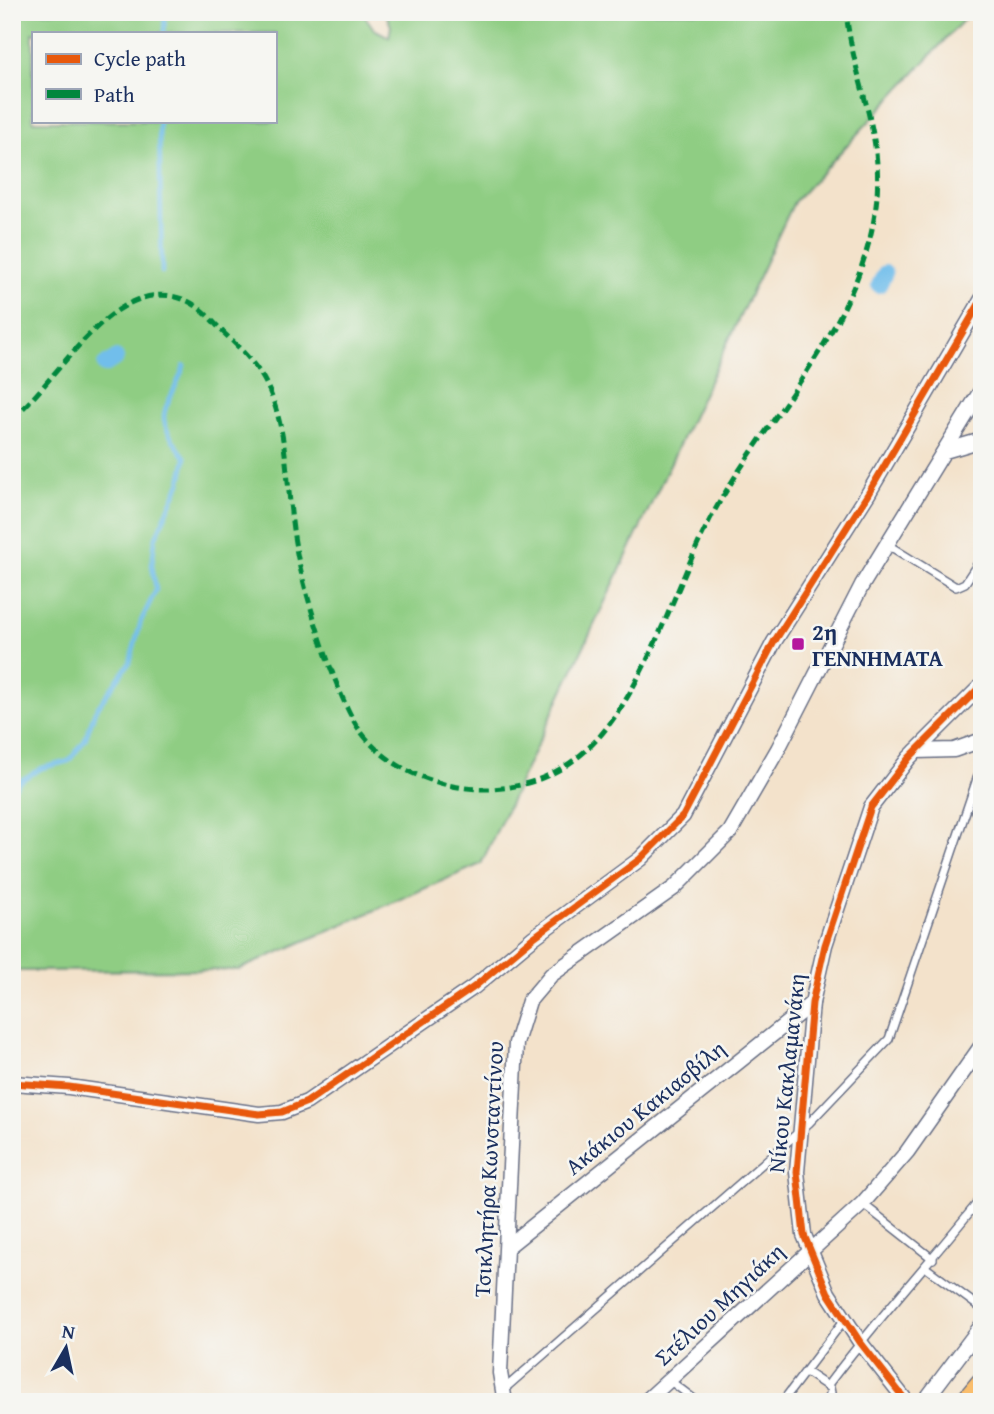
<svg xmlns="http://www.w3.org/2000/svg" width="994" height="1414" font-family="'Gentium Book Plus',serif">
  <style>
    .green { fill: #8fcd83; stroke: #557e70; stroke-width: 2; fill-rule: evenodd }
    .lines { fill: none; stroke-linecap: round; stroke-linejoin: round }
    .stream { stroke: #71beeb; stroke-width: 4.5 }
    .canal { stroke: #71beeb; stroke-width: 16 }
    .lane-casing { stroke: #676e84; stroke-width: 10 }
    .street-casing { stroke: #676e84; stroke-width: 17 }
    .highway-casing { stroke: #676e84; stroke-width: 27 }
    .lane { stroke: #fff; stroke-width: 7 }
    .street { stroke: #fff; stroke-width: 14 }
    .highway { stroke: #fabe6d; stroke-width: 24 }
    .quiet { stroke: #00873e; stroke-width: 5; stroke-dasharray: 10 5; stroke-linecap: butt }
    .cycleway-casing { stroke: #f6f6f2; stroke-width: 11 }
    .cycleway { stroke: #e8590c; stroke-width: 7 }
    .poi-dot { fill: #b5179e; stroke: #f6f6f2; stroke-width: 2.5 }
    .labels { text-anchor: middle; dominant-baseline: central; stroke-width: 5; stroke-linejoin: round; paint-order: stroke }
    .poi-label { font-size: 23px; font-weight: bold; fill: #1b2f5e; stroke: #f6f6f2; text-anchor: start }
    .street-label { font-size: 23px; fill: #1b2f5e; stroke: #f6f6f2 }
  </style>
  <rect width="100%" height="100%" fill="#f6f6f2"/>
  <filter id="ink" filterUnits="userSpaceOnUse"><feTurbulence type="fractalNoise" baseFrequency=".0143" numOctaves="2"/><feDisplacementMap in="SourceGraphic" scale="14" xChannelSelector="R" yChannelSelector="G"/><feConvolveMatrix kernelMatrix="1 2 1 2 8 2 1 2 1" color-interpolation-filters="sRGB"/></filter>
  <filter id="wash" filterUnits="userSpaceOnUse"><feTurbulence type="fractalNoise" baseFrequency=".00686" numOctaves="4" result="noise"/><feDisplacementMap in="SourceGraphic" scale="28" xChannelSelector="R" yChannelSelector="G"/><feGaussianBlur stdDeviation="1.57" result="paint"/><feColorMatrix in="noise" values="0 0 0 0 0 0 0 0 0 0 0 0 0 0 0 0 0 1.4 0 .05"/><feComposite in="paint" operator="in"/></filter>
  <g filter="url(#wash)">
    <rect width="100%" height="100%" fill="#f3e2cb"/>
    <path class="green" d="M 12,12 L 362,12 L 374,29 L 389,37 L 391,26 L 385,12 L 971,12 L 794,202 L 481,864 L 238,970 L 12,971 ZM 33,33 L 275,33 L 275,121 L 33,121 Z"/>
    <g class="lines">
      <g class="stream">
        <polyline points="164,33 165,12"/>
        <polyline points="159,121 162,272"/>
        <path d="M 12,792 L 18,782 L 42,768 L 69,761 L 85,740 L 95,711 L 130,662 L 141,621 L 156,590 L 152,565 L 155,539 L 181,481 L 186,458 C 149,411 166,416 184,366"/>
      </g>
      <g class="canal">
        <polyline points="879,285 885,273"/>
        <polyline points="105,365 116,358"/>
      </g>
    </g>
  </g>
  <g filter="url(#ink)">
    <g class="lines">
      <defs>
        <g id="lane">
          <polyline points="888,545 956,587 965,583 982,557"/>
          <polyline points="863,1204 933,1259"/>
          <polyline points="925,1267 982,1309"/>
          <polyline points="806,1372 830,1388 831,1393 825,1402"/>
          <polyline points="669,1380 698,1402"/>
          <path d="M 827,1386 C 876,1320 931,1261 982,1197"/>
          <polyline points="502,1391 809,1123 889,1039 982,764"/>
          <polyline points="782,1402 845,1319"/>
        </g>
        <g id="street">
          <polyline points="948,450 982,440"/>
          <polyline points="916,751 954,750 982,740"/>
          <polyline points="12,1083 69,1087 259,1114 282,1112 307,1102 474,987 534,937 640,859 683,816 774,642 868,494 982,299"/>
          <polyline points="507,1247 812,1003"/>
          <polyline points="505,1402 500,1373 516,1043 529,1001 551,975 674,888 730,832 778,749 862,585 982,389"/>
          <polyline points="645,1402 862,1204 907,1152 982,1045"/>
          <polyline points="907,1402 860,1342 828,1293 804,1235 797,1172 812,1003 825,945 871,807 909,758 982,685"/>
          <polyline points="924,1402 982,1325"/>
        </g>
        <polyline id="highway" points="968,1402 982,1385"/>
      </defs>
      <use href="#lane" class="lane-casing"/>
      <use href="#street" class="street-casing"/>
      <use href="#highway" class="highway-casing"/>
      <use href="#lane" class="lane"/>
      <use href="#street" class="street"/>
      <use href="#highway" class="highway"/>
      <path class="quiet" d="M 12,418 C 59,381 114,271 185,300 C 201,306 213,322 225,334 C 242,350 260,368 269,390 C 290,438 286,496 296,548 C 303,589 337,701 361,732 C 375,751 396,766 417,775 C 474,799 537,793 584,752 C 644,700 676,580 715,510 C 770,412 857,329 875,213 C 887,137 854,85 846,12"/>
      <defs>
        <g id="cycleway">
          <polyline points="12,1083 69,1087 259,1114 282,1112 307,1102 474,987 534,937 640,859 683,816 774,642 868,494 982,299"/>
          <polyline points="907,1402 860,1342 828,1293 804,1235 797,1172 812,1003 825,945 871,807 909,758 982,685"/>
        </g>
      </defs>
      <use href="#cycleway" class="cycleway-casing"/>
      <use href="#cycleway" class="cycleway"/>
    </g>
  </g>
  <rect class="poi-dot" x="791" y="637" width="14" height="14" rx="3.5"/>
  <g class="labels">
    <g class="poi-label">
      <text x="812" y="631">2η<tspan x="812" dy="26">ΓΕΝΝΗΜΑΤΑ</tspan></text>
    </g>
    <g class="street-label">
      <text transform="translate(786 1073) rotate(-84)">Νίκου Κακλαμανάκη</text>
      <text transform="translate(645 1107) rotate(-39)">Ακάκιου Κακιασβίλη</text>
      <text transform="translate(488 1169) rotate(-87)">Τσικλητήρα Κωνσταντίνου</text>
      <text transform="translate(719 1304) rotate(-43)">Στέλιου Μηγιάκη</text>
    </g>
  </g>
  <rect width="994" height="1414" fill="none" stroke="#f6f6f2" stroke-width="42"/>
  <rect x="32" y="32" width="245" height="91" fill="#f6f6f2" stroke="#9ea6b7" stroke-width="2"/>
  <rect x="46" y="54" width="35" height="10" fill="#e8590c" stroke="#9ea6b7" stroke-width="2"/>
  <text x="94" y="66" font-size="21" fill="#1b2f5e">Cycle path</text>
  <rect x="46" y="89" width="35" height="10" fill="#00873e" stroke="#9ea6b7" stroke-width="2"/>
  <text x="94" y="102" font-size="21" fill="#1b2f5e">Path</text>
  <g transform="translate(66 1348) rotate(9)" stroke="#f6f6f2" stroke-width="5" paint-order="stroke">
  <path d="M0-5L12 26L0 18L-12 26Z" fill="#1b2f5e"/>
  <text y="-10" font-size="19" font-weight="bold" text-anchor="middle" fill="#1b2f5e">N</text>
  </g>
</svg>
